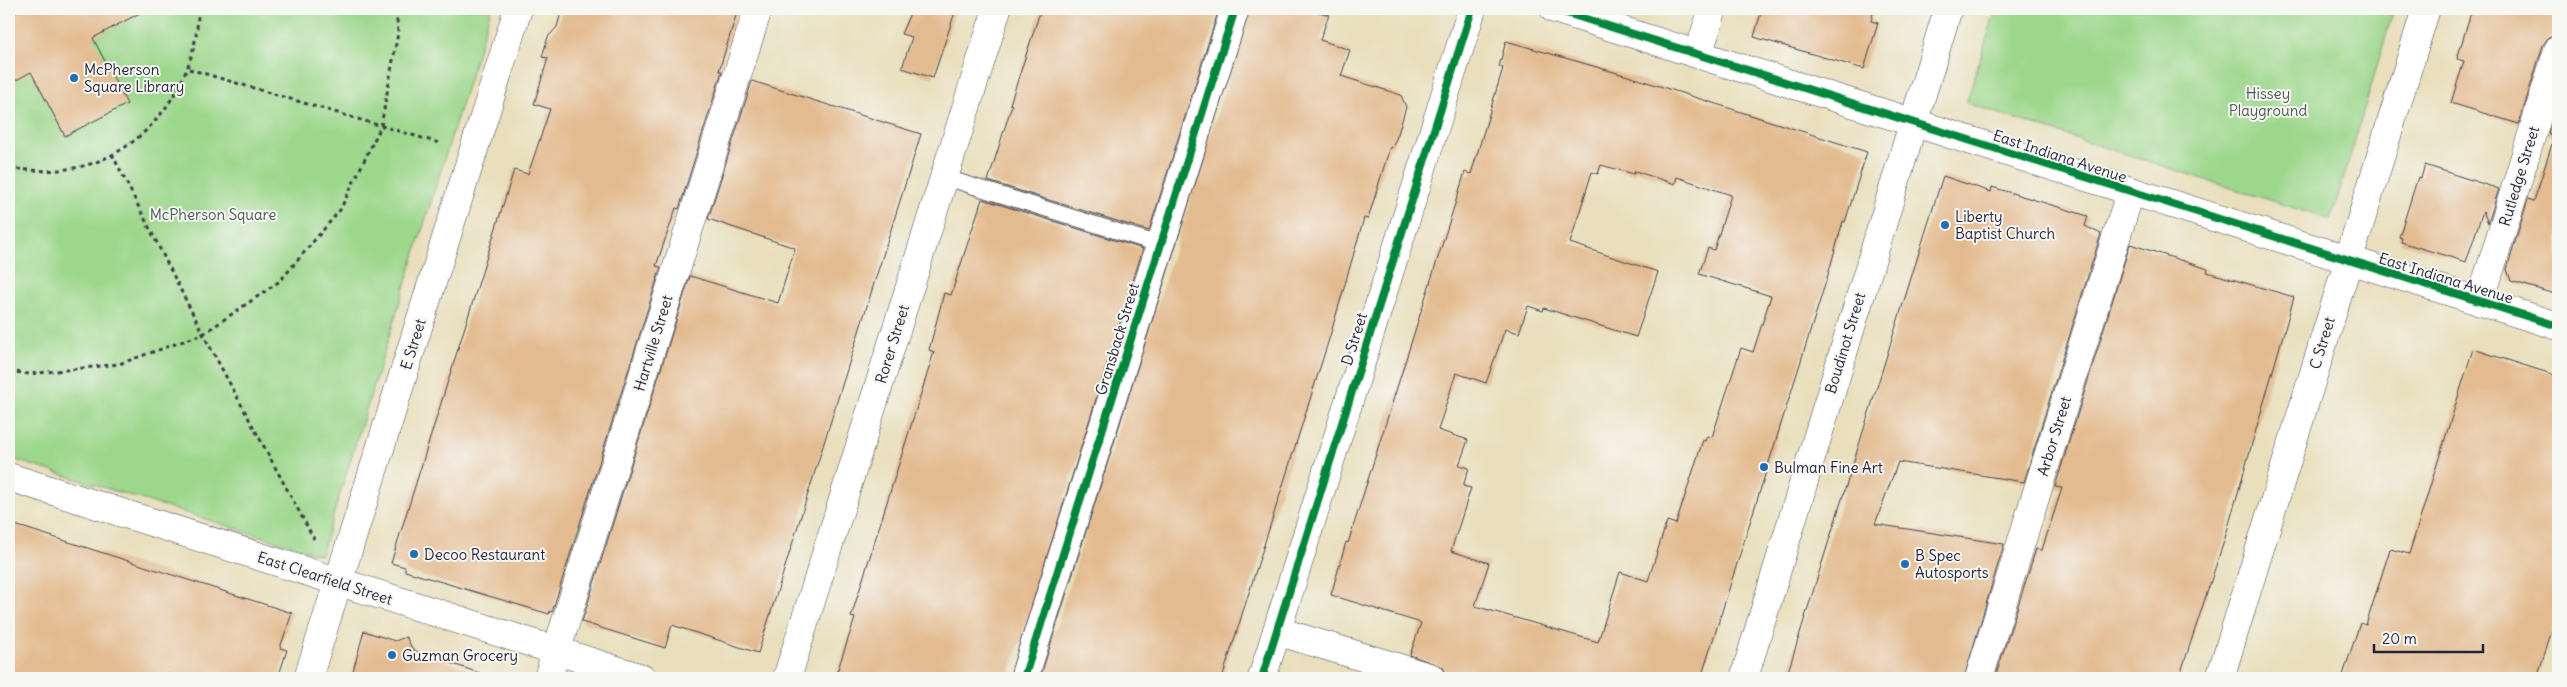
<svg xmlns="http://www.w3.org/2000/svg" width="2567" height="687" font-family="Delius,sans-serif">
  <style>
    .green { fill: #9cd78b; stroke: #5f7c63 }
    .building { fill: #e3bb90; fill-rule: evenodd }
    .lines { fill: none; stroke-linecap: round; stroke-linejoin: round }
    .lane-casing { stroke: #403e4e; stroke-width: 17 }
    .street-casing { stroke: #403e4e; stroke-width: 29 }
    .path { stroke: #403e4e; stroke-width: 3; stroke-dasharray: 4 4; stroke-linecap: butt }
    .lane { stroke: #fff; stroke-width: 15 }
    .street { stroke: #fff; stroke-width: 28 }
    .cycleway-casing { stroke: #f6f6f2; stroke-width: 11 }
    .cycleway { stroke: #00873e; stroke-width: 8 }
    .poi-dot { fill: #1f6fb2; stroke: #f6f6f2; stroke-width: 2 }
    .labels { text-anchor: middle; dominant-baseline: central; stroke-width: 4; stroke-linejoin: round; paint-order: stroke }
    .poi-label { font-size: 15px; fill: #22223b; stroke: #f6f6f2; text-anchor: start }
    .park-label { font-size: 15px; fill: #475853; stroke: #f6f6f2 }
    .street-label { font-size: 15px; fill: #22223b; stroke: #f6f6f2 }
  </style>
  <rect width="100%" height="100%" fill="#f6f6f2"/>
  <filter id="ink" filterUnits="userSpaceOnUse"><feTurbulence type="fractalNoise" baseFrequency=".02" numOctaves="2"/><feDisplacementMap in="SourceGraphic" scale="10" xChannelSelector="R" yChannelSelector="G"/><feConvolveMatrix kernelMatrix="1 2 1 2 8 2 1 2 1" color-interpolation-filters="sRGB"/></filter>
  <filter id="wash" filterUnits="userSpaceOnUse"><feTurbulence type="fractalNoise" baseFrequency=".0096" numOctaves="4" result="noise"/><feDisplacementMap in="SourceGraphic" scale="20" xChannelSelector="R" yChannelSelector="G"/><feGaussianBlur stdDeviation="1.12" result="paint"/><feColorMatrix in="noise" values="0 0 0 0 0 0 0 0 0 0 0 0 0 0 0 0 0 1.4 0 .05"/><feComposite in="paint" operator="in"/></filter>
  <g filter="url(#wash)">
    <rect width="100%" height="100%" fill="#e9dfbc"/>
    <g class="green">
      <polygon points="9,9 491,9 321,555 9,458"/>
      <polygon points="1996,9 2394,9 2331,220 1966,103"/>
    </g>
    <g id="blocks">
      <g class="building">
        <polygon points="9,9 147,9 93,38 127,104 65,136 31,72 9,84"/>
        <polygon points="562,9 738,9 719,71 722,71 679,209 676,208 656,266 661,267 552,612 550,611 549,614 405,571 405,567 391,563 514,170 528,174 550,109 534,104 548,58 542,57 548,37 557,27"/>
        <polygon points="912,9 956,9 933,78 902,68 912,37 901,34"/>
        <polygon points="1041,9 1219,9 1149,231 988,181 1012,105 1010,104"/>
        <polygon points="1250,9 1310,9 1329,15 1320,40 1350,50 1341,76 1401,95 1406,107 1398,134 1392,148 1390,147 1368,219 1364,218 1330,336 1222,678 1040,678"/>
        <polygon points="1762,9 1874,9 1871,21 1878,23 1864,69 1754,37"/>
        <polygon points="2472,9 2530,9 2558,13 2558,35 2548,38 2543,45 2519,124 2451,103 2464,61 2457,59"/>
        <path d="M 1506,41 L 1628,76 L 1867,152 L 1845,222 L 1843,221 L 1828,275 L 1701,678 L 1447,678 L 1443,667 L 1410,655 L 1421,623 L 1331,595 L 1346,542 L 1348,543 L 1465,172 L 1471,174 L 1503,68 L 1499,67 ZM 1601,165 L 1634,174 L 1635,171 L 1675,184 L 1677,177 L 1731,195 L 1714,250 L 1708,248 L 1699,274 L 1771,296 L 1753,352 L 1741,348 L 1712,437 L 1707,436 L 1705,441 L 1703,440 L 1676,524 L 1667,521 L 1648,581 L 1620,572 L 1598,642 L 1475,606 L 1489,563 L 1451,551 L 1471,488 L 1463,486 L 1469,468 L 1459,465 L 1468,440 L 1438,430 L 1456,373 L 1486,383 L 1505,329 L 1519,333 L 1528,306 L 1543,311 L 1544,308 L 1636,337 L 1658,272 L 1570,243 L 1592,172 L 1598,174 Z"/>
        <polygon points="752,81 921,134 758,653 672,625 665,648 582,622 690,276 778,303 795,248 708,219"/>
        <polygon points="2558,102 2558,137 2548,134"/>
        <polygon points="2552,144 2558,145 2558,295 2511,281 2507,269 2528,199 2534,201"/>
        <polygon points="2425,165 2499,189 2488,223 2483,211 2466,262 2401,242 2402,238 2399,237 2418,177 2421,178"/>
        <polygon points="1943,176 1991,192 1992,187 2088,216 2085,226 2101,234 2024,482 1898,462 1875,524 2004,544 1964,678 1786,678"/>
        <polygon points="982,199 1143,249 1009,678 835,678 855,618 851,617 934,352 929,350 944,293 951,295"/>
        <polygon points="2130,244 2208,269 2207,272 2294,297 2225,538 2179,678 1995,678 2036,549 2042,550 2062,488 2055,487"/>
        <polygon points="2473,349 2558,376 2558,611 2537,678 2342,678 2360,623 2366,625 2390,549 2409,554"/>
        <polygon points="9,523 292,613 280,648 287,650 278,678 9,678"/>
        <polygon points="364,631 395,641 406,637 413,650 482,674 481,678 351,678"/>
      </g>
    </g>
  </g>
  <g filter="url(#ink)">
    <use href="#blocks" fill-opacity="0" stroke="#403e4e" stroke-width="1"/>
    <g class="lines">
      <defs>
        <polyline id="lane" points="944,177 1161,245"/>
        <g id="street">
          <path d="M 1554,9 C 1889,114 2223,223 2558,326"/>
          <polyline points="1698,54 1713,9"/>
          <polyline points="2480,302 2558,50"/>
          <polyline points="9,477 642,678"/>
          <polyline points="1277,631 1432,678"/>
          <polyline points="308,678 518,9"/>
          <polyline points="548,678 758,9"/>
          <polyline points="787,678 997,9"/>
          <polyline points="1024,678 1235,9"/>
          <polyline points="1262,678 1472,9"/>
          <polyline points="1744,678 1948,9"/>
          <polyline points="1979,678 2130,193"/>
          <polyline points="2220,678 2426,9"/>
        </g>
      </defs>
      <use href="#lane" class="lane-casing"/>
      <use href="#street" class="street-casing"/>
      <g class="path">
        <polyline points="189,69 439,143"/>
        <polyline points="112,154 203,334 314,539"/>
        <path d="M 9,168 C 31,171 51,172 74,168 C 147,155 199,80 198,9"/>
        <polyline points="9,371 29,374 119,364 203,334 280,281 340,210 381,126 398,33 396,9"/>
      </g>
      <use href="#lane" class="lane"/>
      <use href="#street" class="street"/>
      <defs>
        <g id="cycleway">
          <path d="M 1554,9 C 1889,114 2223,223 2558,326"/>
          <polyline points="1024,678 1235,9"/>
          <polyline points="1262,678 1472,9"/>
        </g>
      </defs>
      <use href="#cycleway" class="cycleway-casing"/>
      <use href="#cycleway" class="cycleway"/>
    </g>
  </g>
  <g class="poi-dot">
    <circle cx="74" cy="78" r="5"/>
    <circle cx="1945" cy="225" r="5"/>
    <circle cx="1764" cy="467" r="5"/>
    <circle cx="414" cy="554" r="5"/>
    <circle cx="1905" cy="564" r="5"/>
    <circle cx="392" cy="655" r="5"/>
  </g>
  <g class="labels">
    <g class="poi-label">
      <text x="84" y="69">McPherson<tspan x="84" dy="17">Square Library</tspan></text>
      <text x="1955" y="216">Liberty<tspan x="1955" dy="17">Baptist Church</tspan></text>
      <text x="1774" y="467">Bulman Fine Art</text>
      <text x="424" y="554">Decoo Restaurant</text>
      <text x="1915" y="555">B Spec<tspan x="1915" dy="17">Autosports</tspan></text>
      <text x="402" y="655">Guzman Grocery</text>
    </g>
    <g class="park-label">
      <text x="2268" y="93">Hissey<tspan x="2268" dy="17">Playground</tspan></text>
      <text x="213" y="214">McPherson Square</text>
    </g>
    <g class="street-label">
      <text transform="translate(2060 156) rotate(18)">East Indiana Avenue</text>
      <text transform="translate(2519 176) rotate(-73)">Rutledge Street</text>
      <text transform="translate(2446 278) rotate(17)">East Indiana Avenue</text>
      <text transform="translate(1117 339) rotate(-73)">Gransback Street</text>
      <text transform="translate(1354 339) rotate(-73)">D Street</text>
      <text transform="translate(653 343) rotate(-73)">Hartville Street</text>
      <text transform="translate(1845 343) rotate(-73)">Boudinot Street</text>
      <text transform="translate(2322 343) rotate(-73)">C Street</text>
      <text transform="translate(413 344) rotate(-73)">E Street</text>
      <text transform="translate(892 344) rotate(-73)">Rorer Street</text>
      <text transform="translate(2054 436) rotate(-73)">Arbor Street</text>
      <text transform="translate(325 578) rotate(18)">East Clearfield Street</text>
    </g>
  </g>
  <rect width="2567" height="687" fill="none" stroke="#f6f6f2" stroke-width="30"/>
  <path d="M2374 644v8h109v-8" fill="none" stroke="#22223b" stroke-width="2.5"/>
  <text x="2382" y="644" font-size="15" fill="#22223b" stroke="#f6f6f2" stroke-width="4" paint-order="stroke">20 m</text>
</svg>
